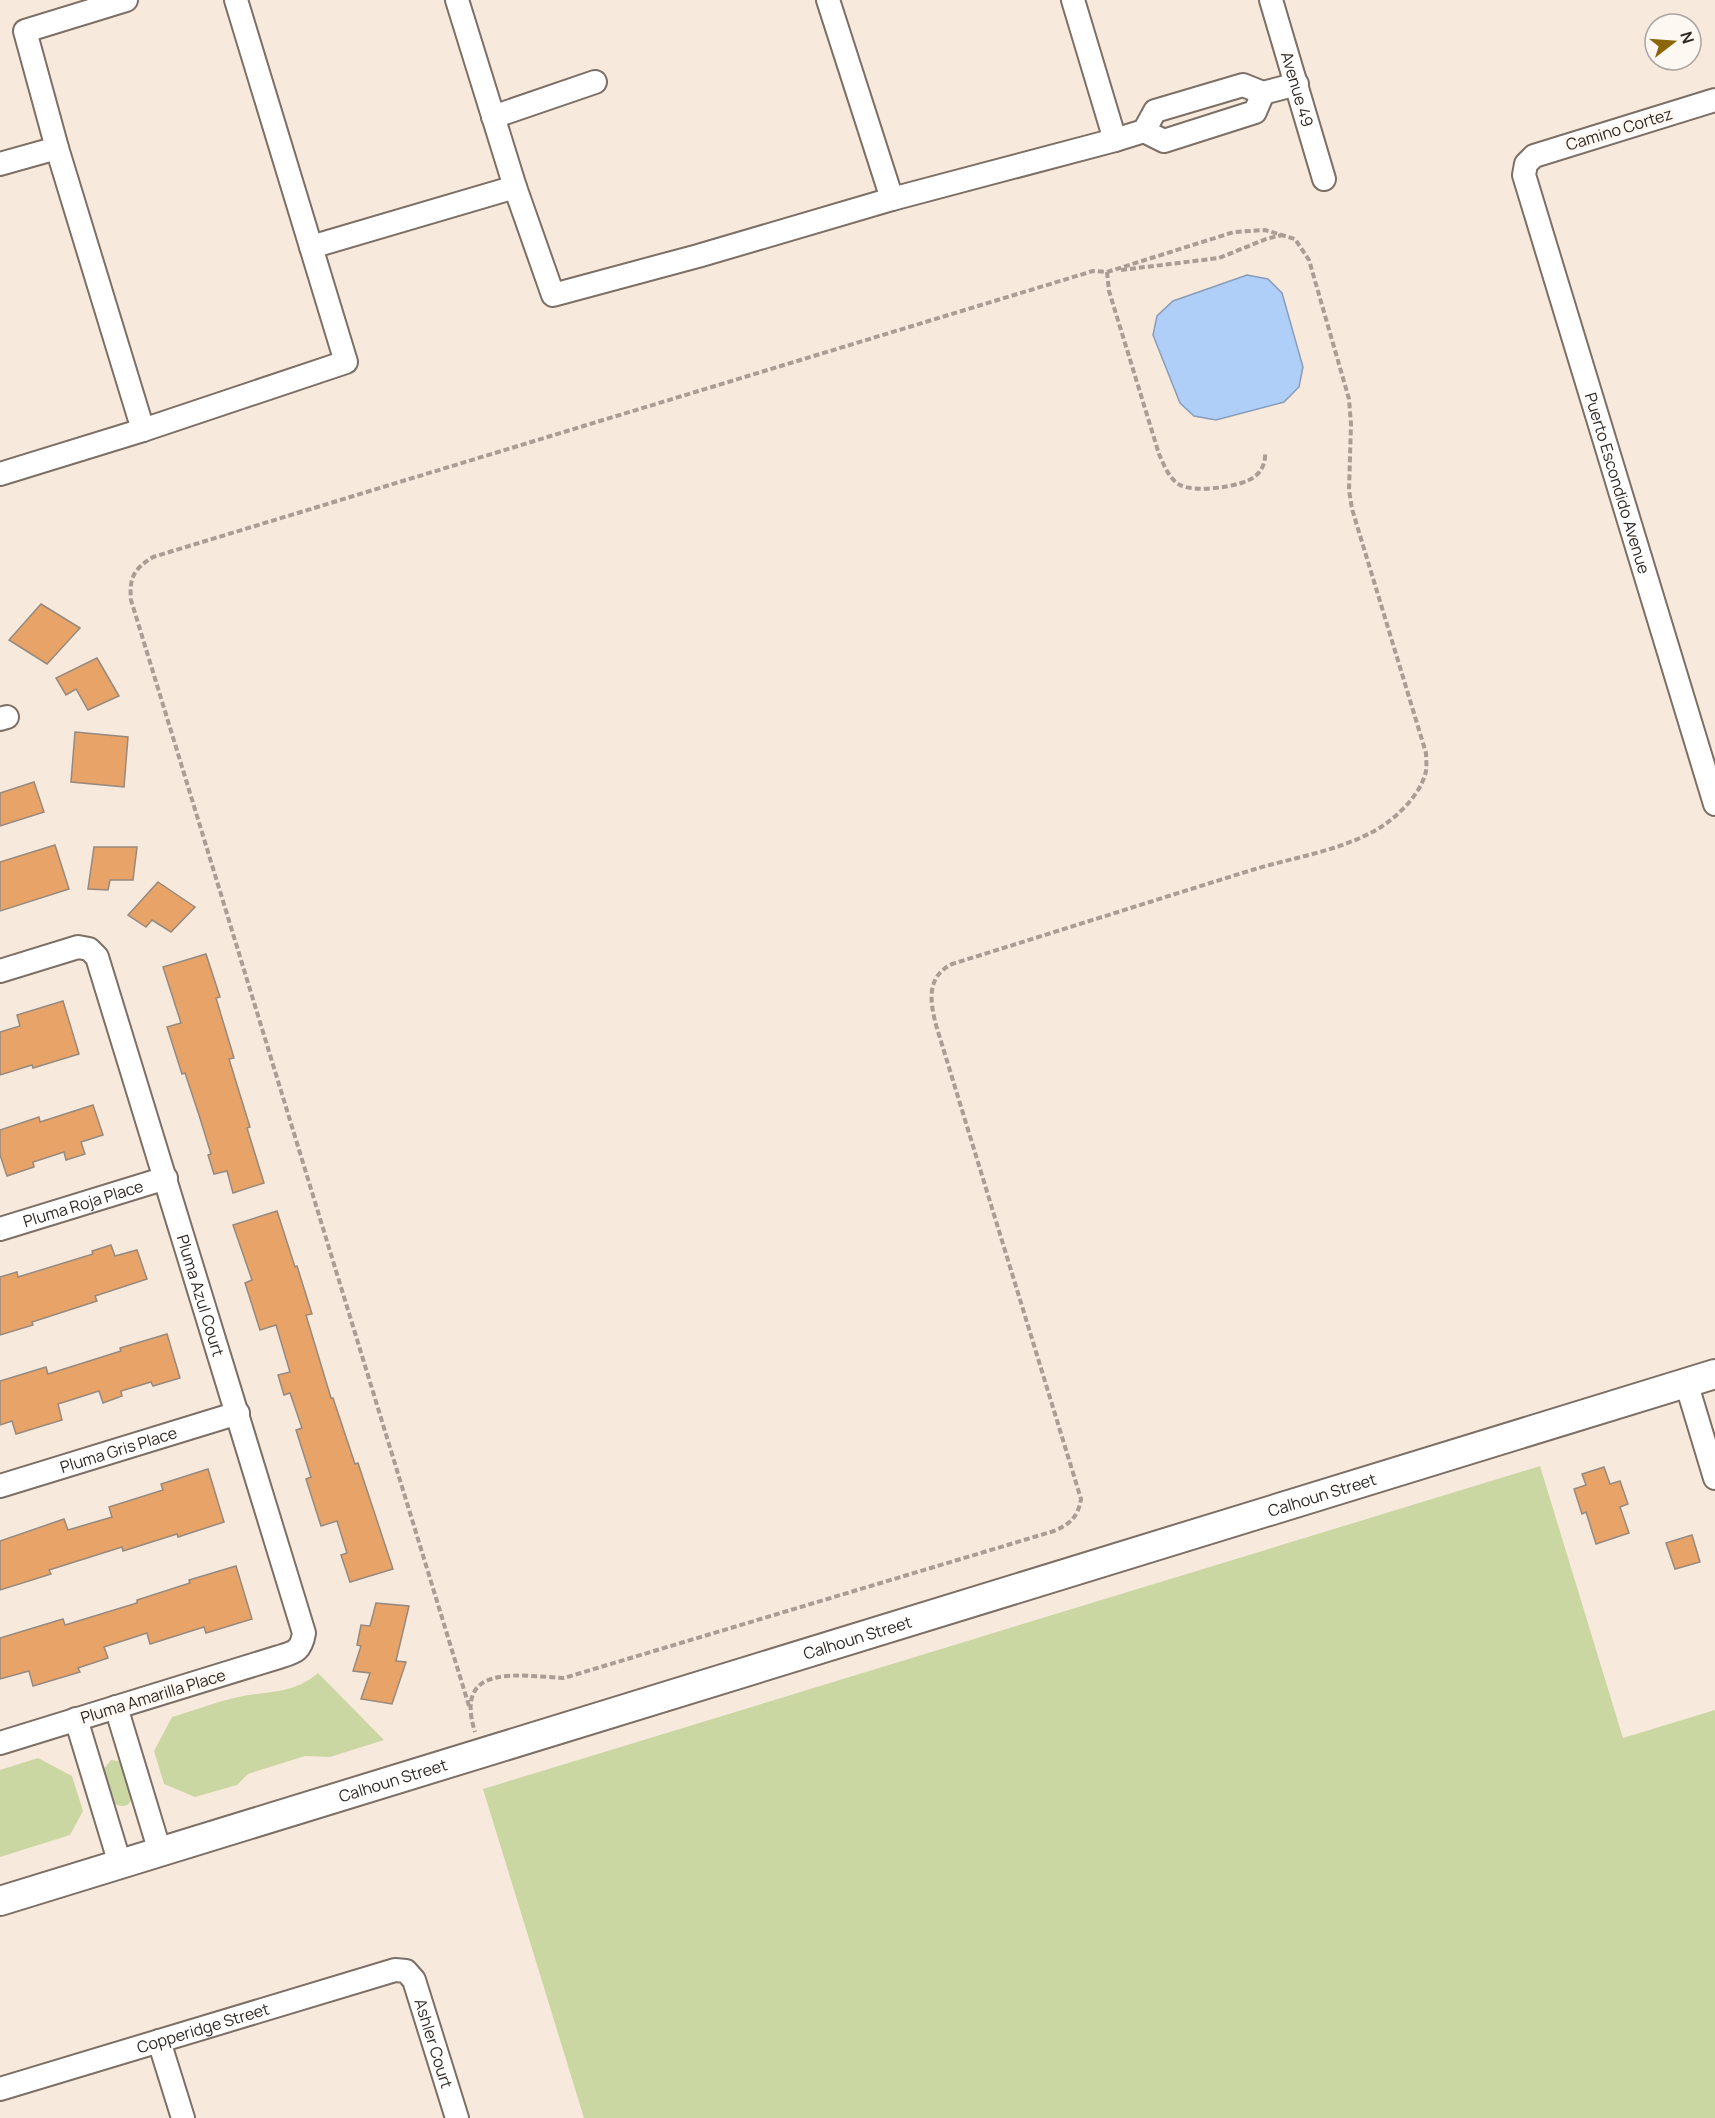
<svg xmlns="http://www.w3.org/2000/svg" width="1715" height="2118" font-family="Manrope,sans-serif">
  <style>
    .green { fill: #cbd7a3 }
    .water { fill: #afcff8; stroke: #899db9; stroke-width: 1.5 }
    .building { fill: #e8a368; stroke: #96897e; stroke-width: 1.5 }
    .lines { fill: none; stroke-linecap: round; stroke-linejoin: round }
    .minor-casing { stroke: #7c6f65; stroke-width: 26 }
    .tertiary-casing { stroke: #7c6f65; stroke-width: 32 }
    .path { stroke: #a99d94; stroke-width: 4; stroke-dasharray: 6 3; stroke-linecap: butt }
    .minor { stroke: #fff; stroke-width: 22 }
    .tertiary { stroke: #fff; stroke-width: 28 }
    .labels { text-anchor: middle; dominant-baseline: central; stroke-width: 6; stroke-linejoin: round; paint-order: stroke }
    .street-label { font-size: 16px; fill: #2f2925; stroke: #fef8f3 }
  </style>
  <rect width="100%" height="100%" fill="#f8e9dd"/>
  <g class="green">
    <polygon points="1540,1466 1623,1738 1715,1710 1715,2118 584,2118 483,1789"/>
    <path d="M 318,1673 L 384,1740 L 330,1757 L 305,1756 L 248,1774 L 237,1785 L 195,1797 L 164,1784 L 154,1751 L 172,1717 C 192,1711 213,1703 234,1698 C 265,1690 291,1696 318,1673 Z"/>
    <polygon points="38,1758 72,1776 83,1811 70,1835 0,1857 0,1770"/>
    <path d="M 111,1760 L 118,1761 L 123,1764 C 126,1773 138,1799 127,1805 C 122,1807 118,1806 114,1803 L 103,1770 Z"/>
  </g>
  <polygon class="water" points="1247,275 1268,279 1282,293 1303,367 1299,387 1284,402 1216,420 1194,416 1180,403 1153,335 1157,316 1173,301"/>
  <g class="building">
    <polygon points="41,604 80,628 47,664 9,640"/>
    <polygon points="97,658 119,696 88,710 76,689 66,695 56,678"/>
    <polygon points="75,732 128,737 124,787 71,782"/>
    <polygon points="34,782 44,812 0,826 0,793"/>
    <polygon points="55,845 69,889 0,911 0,862"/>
    <polygon points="94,847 137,847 133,880 110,880 108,890 88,889"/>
    <polygon points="158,882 195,907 171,932 152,920 146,927 128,915"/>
    <polygon points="206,954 220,997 216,998 234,1058 229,1059 250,1127 247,1128 264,1183 233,1193 227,1171 214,1174 208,1155 211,1154 199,1115 185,1073 182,1074 167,1027 181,1023 163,967"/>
    <polygon points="63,1001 79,1054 33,1068 32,1065 0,1075 0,1032 20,1026 17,1015"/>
    <polygon points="93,1105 103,1135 81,1142 85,1154 66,1160 64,1152 33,1162 34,1167 7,1176 0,1155 0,1130 39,1117 40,1122"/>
    <polygon points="277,1211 295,1267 297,1266 312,1314 306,1315 331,1398 333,1398 355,1464 358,1463 393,1569 350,1582 341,1555 347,1553 337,1521 321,1526 306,1479 311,1477 296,1430 302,1428 290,1393 284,1395 278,1375 290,1372 276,1325 260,1330 245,1283 252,1280 233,1225"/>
    <polygon points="111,1245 115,1256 137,1250 147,1279 95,1296 97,1301 32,1322 33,1325 0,1335 0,1277 17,1272 18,1277 93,1254 92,1251"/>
    <polygon points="167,1334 180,1378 153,1386 151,1382 121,1391 122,1396 103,1403 99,1391 58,1404 62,1420 16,1434 12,1421 0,1425 0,1381 46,1367 48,1374 121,1351 120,1348"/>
    <polygon points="1604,1467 1610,1484 1620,1481 1628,1504 1620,1507 1629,1533 1596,1544 1586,1512 1582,1514 1574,1489 1586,1485 1582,1474"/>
    <polygon points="208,1469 224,1522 178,1537 177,1534 123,1551 122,1547 49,1570 51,1574 0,1590 0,1541 64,1519 68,1530 112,1517 109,1507 163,1490 161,1484"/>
    <polygon points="1692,1535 1700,1562 1675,1569 1666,1543"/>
    <polygon points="236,1566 252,1619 206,1633 204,1627 150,1644 147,1633 104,1647 108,1658 78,1668 80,1672 33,1686 29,1671 0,1679 0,1638 63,1619 65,1625 137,1603 137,1600 190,1583 189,1580"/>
    <polygon points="376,1603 409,1606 396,1661 406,1662 392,1704 361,1699 370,1673 353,1671 361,1646 357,1645 361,1625 370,1626"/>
  </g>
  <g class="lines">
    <defs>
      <g id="minor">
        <polyline points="126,0 25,31 57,148 143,430 346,362 236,0"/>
        <polyline points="828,0 892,199 1115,140"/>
        <polyline points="1073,0 1115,140 1144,131 1155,111 1243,85 1263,93 1297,84"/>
        <path id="s1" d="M 1271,0 L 1324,179"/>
        <path id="s2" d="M 1715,100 L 1534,156 L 1526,164 L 1524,175 L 1715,804"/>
        <polyline points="493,117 595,82"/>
        <polyline points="1144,131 1164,141 1255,112 1263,93"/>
        <polyline points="0,164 57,148"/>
        <polyline points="515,187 553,295 698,256 892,199"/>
        <polyline points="311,247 515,187 457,0"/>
        <polyline points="0,474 143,430"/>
        <polyline points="0,719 7,717"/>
        <path id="s3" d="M 0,971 L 78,947 L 89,949 L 97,957 L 304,1633 C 301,1651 295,1652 279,1657 L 0,1743"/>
        <path id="s4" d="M 0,1229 L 166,1178"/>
        <polyline points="1686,1382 1715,1478"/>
        <path id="s5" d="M 0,1486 L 238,1413"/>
        <polyline points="116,1707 160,1852"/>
        <polyline points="76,1719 120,1864"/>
        <polyline points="159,2041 183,2118"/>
        <path id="s6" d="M 0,2089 L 395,1970 L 406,1971 L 414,1980 L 457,2118"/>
      </g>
      <g id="tertiary">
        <path id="s7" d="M 0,1901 L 1715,1374"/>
      </g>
    </defs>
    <use href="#minor" class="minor-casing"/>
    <use href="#tertiary" class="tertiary-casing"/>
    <g class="path">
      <polyline points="1121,270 1219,258 1266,239 1282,235"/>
      <path d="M 1107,272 L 1109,291 L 1159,454 C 1164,465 1169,479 1180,485 C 1195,493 1241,487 1254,477 C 1262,472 1266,461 1265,452"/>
      <path d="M 469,1706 L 131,600 C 129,577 134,569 153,557 L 1093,271 L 1107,272 L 1234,232 L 1265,230 L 1295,239 L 1309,260 L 1349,399 L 1351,424 L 1349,490 L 1352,509 L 1426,753 C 1426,759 1427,766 1426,771 C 1421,794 1399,815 1381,827 C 1342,851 1294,857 1252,870 C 1152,901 1052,933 952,964 C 926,977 930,1001 936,1025 L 1081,1499 C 1078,1517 1070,1524 1054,1531 L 564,1678 C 519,1676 453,1662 475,1732"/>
    </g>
    <use href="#minor" class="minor"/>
    <use href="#tertiary" class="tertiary"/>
  </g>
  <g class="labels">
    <g class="street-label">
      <text stroke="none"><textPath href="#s1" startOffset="93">Avenue 49</textPath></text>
      <text transform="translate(1619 129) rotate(-17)">Camino Cortez</text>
      <text stroke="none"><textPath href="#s2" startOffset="534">Puerto Escondido Avenue</textPath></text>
      <text stroke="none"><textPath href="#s4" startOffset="87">Pluma Roja Place</textPath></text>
      <text stroke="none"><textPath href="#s3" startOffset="458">Pluma Azul Court</textPath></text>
      <text stroke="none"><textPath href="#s5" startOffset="124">Pluma Gris Place</textPath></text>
      <text stroke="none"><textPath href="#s7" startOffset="1383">Calhoun Street</textPath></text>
      <text stroke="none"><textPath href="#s7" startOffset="897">Calhoun Street</textPath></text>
      <text transform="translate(153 1696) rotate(-17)">Pluma Amarilla Place</text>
      <text stroke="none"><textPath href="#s7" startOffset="411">Calhoun Street</textPath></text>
      <text stroke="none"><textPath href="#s6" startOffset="212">Copperidge Street</textPath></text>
      <text stroke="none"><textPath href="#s6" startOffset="502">Ashler Court</textPath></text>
    </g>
  </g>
  <g transform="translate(1673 42) rotate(73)"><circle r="28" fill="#fef8f3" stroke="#aba5a1" stroke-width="1.5"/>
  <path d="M0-4.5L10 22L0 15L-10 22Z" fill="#8b6707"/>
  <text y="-9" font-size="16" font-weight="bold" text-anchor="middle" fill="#2f2925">N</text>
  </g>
</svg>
